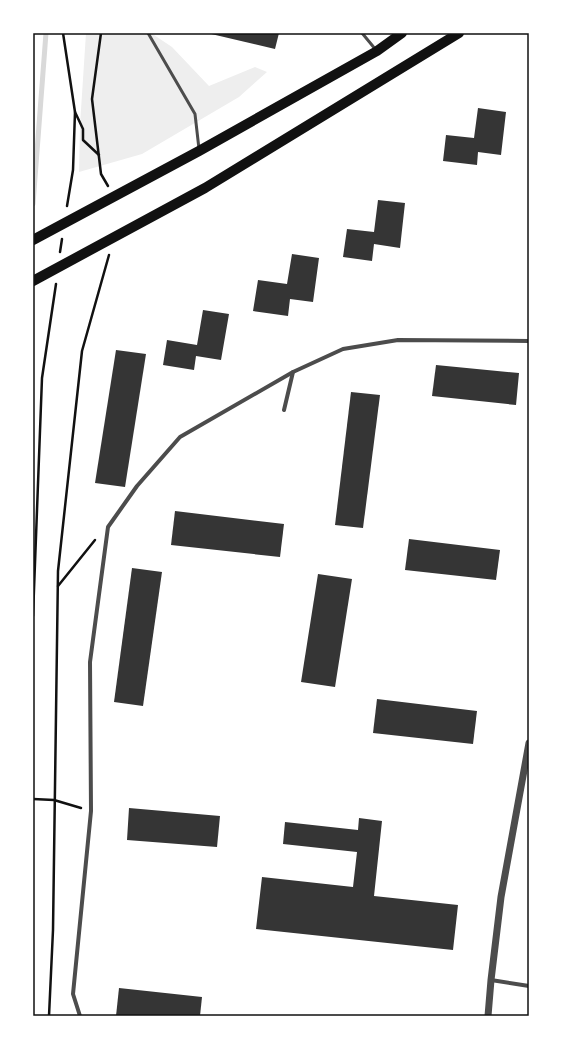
<svg xmlns="http://www.w3.org/2000/svg" width="562" height="1049" font-family="Mulish,sans-serif">
  <style>
    .green { fill: #eee }
    .lines { fill: none; stroke-linecap: round; stroke-linejoin: round }
    .stream { stroke: #d9d9d9; stroke-width: 5 }
    .building { fill: #353535 }
    .path { stroke: #111; stroke-width: 2.5 }
    .service { stroke: #4c4c4c; stroke-width: 3 }
    .minor { stroke: #4c4c4c; stroke-width: 4 }
    .tertiary { stroke: #4c4c4c; stroke-width: 7 }
    .primary { stroke: #111; stroke-width: 10 }
    .neatline { fill: none; stroke: #111; stroke-width: 1.5 }
  </style>
  <rect width="100%" height="100%" fill="#fff"/>
  <polygon class="green" points="86,33 151,33 172,47 209,86 255,67 267,72 239,97 142,154 79,172 80,125"/>
  <g class="lines">
    <polyline class="stream" points="33,204 46,33"/>
  </g>
  <g class="building">
    <polygon points="207,33 279,33 275,49"/>
    <polygon points="478,108 506,112 501,155 478,152 477,165 443,161 446,135 474,138"/>
    <polygon points="378,200 405,203 400,248 374,244 372,261 343,257 347,229 374,232"/>
    <polygon points="292,254 319,258 313,302 290,299 288,316 253,311 258,280 287,284"/>
    <polygon points="203,310 229,314 221,360 196,356 194,370 163,365 167,340 197,345"/>
    <polygon points="116,350 146,354 125,487 95,483"/>
    <polygon points="436,365 519,373 516,405 432,396"/>
    <polygon points="351,392 380,395 363,528 335,525"/>
    <polygon points="175,511 284,524 280,557 171,545"/>
    <polygon points="409,539 500,550 496,580 405,570"/>
    <polygon points="132,568 162,572 143,706 114,702"/>
    <polygon points="318,574 352,579 335,687 301,682"/>
    <polygon points="377,699 477,711 473,744 373,733"/>
    <polygon points="129,808 220,816 217,847 127,840"/>
    <polygon points="359,818 382,821 374,896 458,905 453,950 256,929 262,877 353,887 357,852 283,844 285,822 358,830"/>
    <polygon points="119,988 202,997 200,1016 116,1016"/>
  </g>
  <g class="lines">
    <g class="path">
      <polyline points="63,33 75,112"/>
      <polyline points="101,33 92,99 101,174 108,186"/>
      <polyline points="67,206 73,170 75,112 83,129 83,140 99,155"/>
      <polyline points="60,252 62,239"/>
      <polyline points="58,586 95,540"/>
      <polyline points="33,616 42,378 56,284"/>
      <polyline points="33,799 54,800 81,808"/>
      <polyline points="49,1016 53,930 58,571 82,351 109,255"/>
    </g>
    <g class="service">
      <polyline points="148,33 195,114 199,149"/>
      <polyline points="362,33 376,50"/>
    </g>
    <g class="minor">
      <polyline points="284,410 293,372 343,349 398,340 529,341"/>
      <polyline points="491,980 529,986"/>
      <polyline points="80,1016 73,994 91,811 90,662 108,527 137,486 180,437 293,372"/>
    </g>
    <polyline class="tertiary" points="488,1016 491,980 501,897 529,743"/>
    <g class="primary">
      <polyline points="33,240 199,151 377,51 402,33"/>
      <polyline points="33,281 205,188 459,33"/>
    </g>
  </g>
  <rect width="562" height="1049" fill="none" stroke="#ffffff" stroke-width="68"/>
  <rect x="34" y="34" width="494" height="981" class="neatline"/>
</svg>
